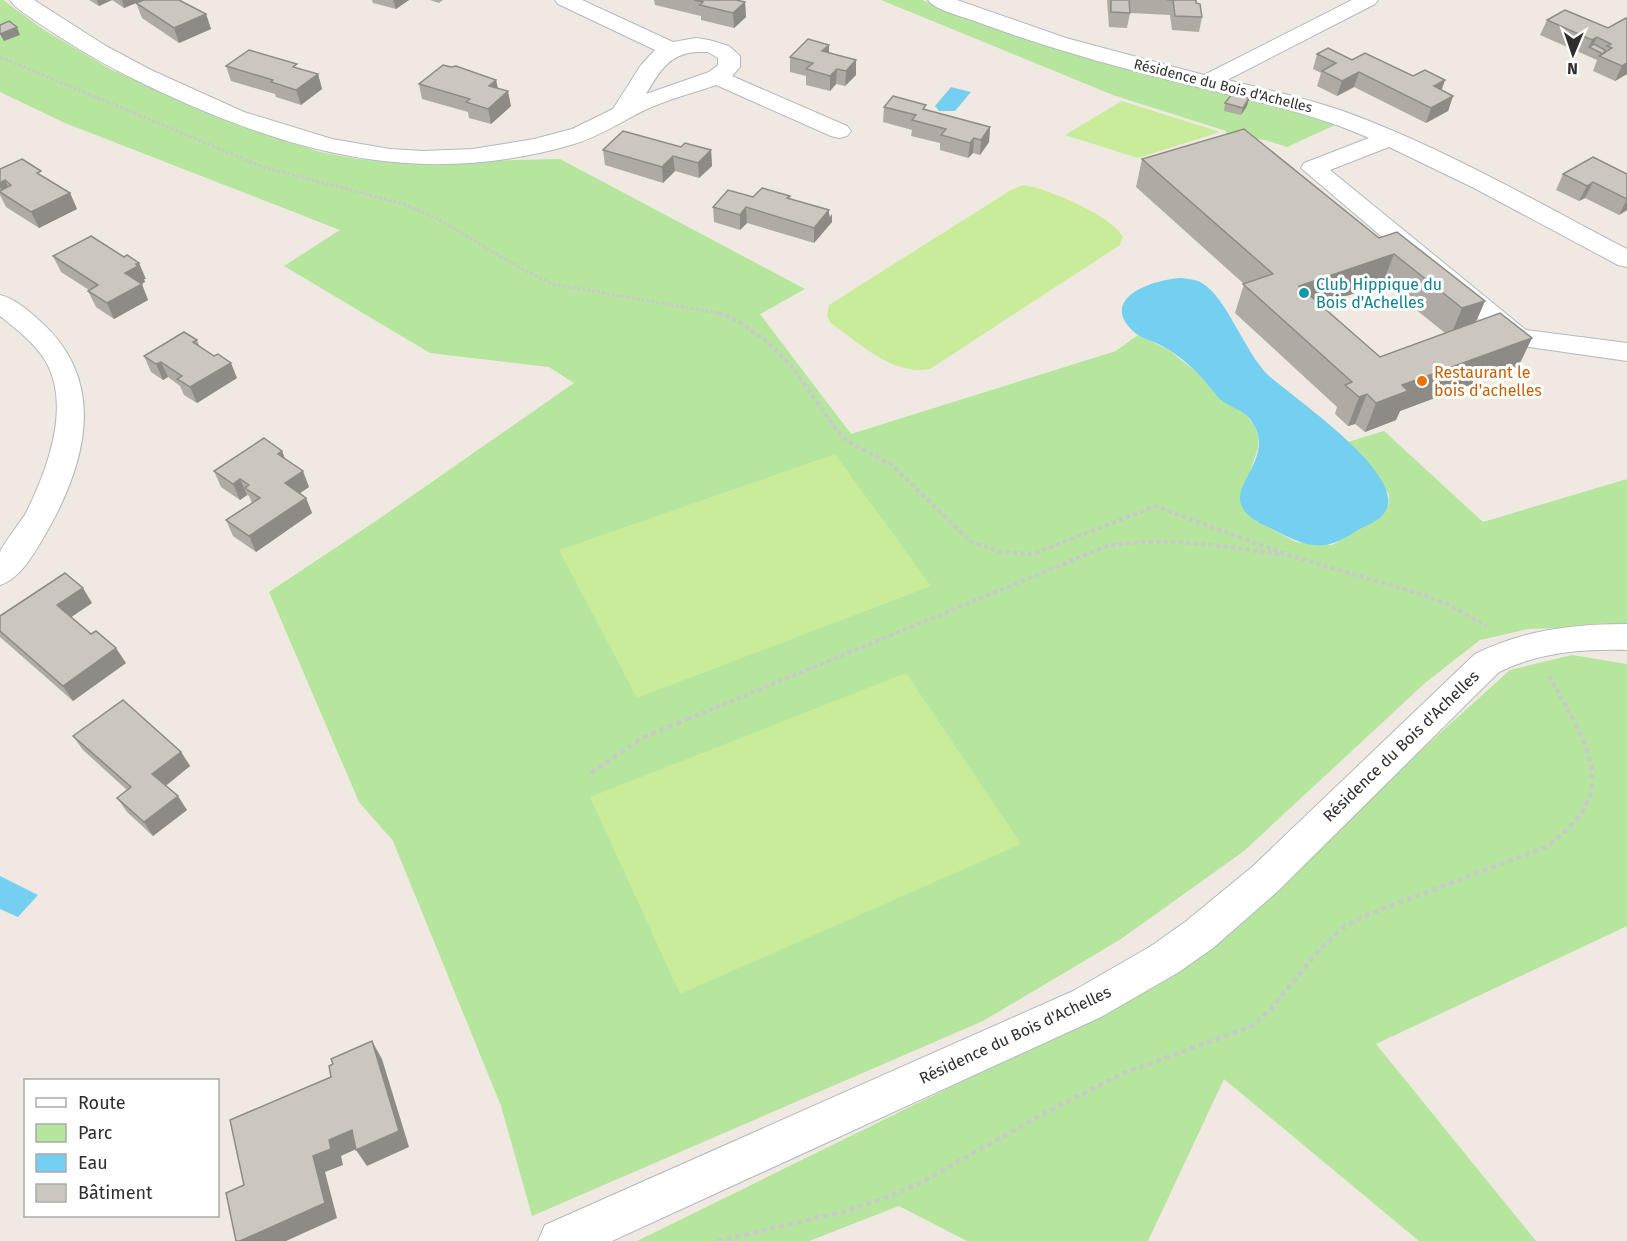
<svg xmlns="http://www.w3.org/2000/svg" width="1627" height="1241" font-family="'Fira Sans',sans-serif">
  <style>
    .green { fill: #b6e59e }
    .pitch { fill: #c9ec9a }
    .water { fill: #75cff0 }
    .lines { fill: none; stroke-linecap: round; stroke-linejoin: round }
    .minor-casing { stroke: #b4b7c1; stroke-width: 2 }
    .path-far2 { stroke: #c9c9c9; stroke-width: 3; stroke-dasharray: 3 2; stroke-linecap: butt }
    .path-far1 { stroke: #c9c9c9; stroke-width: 4; stroke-dasharray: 4.5 3; stroke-linecap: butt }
    .path { stroke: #c9c9c9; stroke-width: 4.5; stroke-dasharray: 5 4; stroke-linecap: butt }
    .minor { fill: #fff; fill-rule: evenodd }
    .wall { fill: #afaba4; fill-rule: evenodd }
    .shaded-wall { fill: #8e8b86 }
    .building { fill: #cbc7bf; stroke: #8e8b86; stroke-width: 1.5 }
    .culture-dot { fill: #0f9aa8; stroke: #fff; stroke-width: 2 }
    .food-dot { fill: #e8710a; stroke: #fff; stroke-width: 2 }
    .labels { text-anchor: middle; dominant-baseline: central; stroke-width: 6; stroke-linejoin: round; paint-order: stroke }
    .far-street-label { font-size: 14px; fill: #2e2e2e; stroke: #fff }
    .culture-label { font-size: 16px; fill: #0d838f; stroke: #fff; text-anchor: start }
    .food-label { font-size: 16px; fill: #c56008; stroke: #fff; text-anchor: start }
    .street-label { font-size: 16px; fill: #2e2e2e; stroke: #fff }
  </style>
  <rect width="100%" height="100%" fill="#efe9e1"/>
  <g class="green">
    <polygon points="0,0 3,0 44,30 112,70 233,123 320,152 357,159 396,163 560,159 805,289 760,314 851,434 1116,351 1138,335 1167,349 1204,378 1216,394 1244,413 1254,425 1258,435 1258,448 1248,478 1256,521 1296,542 1332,545 1382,516 1389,504 1389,494 1348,442 1384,431 1483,522 1627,479 1627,626 1528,629 1480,640 1425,683 1244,851 1121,939 983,1021 532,1216 501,1106 393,841 359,802 269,592 376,521 574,383 549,367 430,353 284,266 340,230 65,123 0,92"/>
    <polygon points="881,0 922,0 1056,48 1180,83 1252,99 1335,125 1287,147 1265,140 1229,137 1226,131 1113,95"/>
    <polygon points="1572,655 1627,664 1627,926 1376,1044 1536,1241 1419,1241 1224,1079 1148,1241 967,1241 899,1206 809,1241 637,1241 973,1076 1378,789 1510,670"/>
  </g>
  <g class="pitch">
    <polygon points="1122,101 1220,132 1138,158 1065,135"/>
    <path d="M 1023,185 C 1045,187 1114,217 1123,237 L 1120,245 L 930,369 C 893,376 859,343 831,323 L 827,316 L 829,305 L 1011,190 Z"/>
    <polygon points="835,454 931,586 637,698 559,550"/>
    <polygon points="906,673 1021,844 680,994 590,797"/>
  </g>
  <g class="water">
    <polygon points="951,87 971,92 955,111 939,111 935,106"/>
    <path d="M 1181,278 C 1188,279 1196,279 1202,283 C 1227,298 1244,351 1268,375 C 1291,396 1410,476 1385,512 C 1378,523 1365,525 1355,532 C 1321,554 1306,546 1272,529 C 1261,524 1245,517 1241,504 C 1233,482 1277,454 1250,419 C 1241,408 1225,406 1217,396 C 1203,377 1185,359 1164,347 C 1152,340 1139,339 1129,327 C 1102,295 1158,279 1181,278 Z"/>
    <polygon points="0,876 38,895 18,917 0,909"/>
  </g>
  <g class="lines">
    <defs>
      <g id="minor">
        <path d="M 10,0 L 34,0 L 106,46 L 151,70 L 244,112 L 332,139 L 390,149 L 423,151 L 473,149 L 534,139 L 572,129 L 613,109 L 641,65 L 655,50 L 558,4 L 555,0 L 582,0 L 673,42 L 696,38 L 709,40 L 729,46 L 740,56 L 740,67 L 732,76 L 847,126 L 851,131 L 847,136 L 839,138 L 831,136 L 716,85 C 693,93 669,99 647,109 C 622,121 601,136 574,144 C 419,190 285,152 144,84 C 106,66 69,44 34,20 C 26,14 15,8 10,0 ZM 696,52 L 708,52 L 718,58 L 718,65 L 709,72 L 646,94 C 659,72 669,54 696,52 Z"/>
        <path d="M 928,0 L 957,0 L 1066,38 L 1204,75 L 1352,0 L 1378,0 L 1375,4 L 1227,80 C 1266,89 1305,98 1343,111 C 1442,147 1533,200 1627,249 L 1627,267 L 1618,265 L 1474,188 L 1389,147 L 1330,170 L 1526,330 L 1627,343 L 1627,361 L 1508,344 L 1301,168 L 1304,163 L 1369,138 C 1307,111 1242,98 1177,82 C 1109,65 1042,46 977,22 C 965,17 934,10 928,0 Z"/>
        <path d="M 0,295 C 16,299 29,311 41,322 C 109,383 85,466 45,535 C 34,554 20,579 0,585 C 0,575 0,563 0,553 C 1,546 22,521 27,511 C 48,468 73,402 43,357 C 32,341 15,328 0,316 Z"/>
        <path d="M 1627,624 L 1627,650 C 1582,649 1540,652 1499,672 L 1278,891 L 1213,948 L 1179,972 L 1101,1017 L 612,1241 L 538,1241 L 545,1225 L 1073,991 L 1151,946 L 1185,922 L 1252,867 L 1475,654 C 1524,630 1573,624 1627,624 Z"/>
      </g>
    </defs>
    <use href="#minor" class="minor-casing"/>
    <polyline class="path-far2" points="0,57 263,167 404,204 438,219 522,269 553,284 723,314"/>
    <g class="path-far1">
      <polyline points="718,313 737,320 764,339 794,369 835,428 847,441 892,465 971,542 1001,552 1033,554 1155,506 1291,556 1421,594 1449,605 1487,626"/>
      <polyline points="1549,676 1573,719"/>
      <path d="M 688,719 L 1107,546 C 1167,536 1223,546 1282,555"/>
    </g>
    <g class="path">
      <polyline points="591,773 642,738 692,717"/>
      <path d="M 718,1241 L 846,1211 L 880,1200 L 918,1184 L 1045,1113 L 1124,1073 L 1252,1026 L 1271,1009 L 1320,949 L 1344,927 L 1369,914 L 1546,847 C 1600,807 1604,777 1572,717"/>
    </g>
    <use href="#minor" class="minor"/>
  </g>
  <g class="wall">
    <polygon points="89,0 143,0 124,8 112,0 99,6"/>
    <polygon points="372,0 409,0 396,9 373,3"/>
    <polygon points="430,0 443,0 439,3"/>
    <polygon points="654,0 736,0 745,2 746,17 734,28 701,20 701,16 655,5"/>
    <polygon points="1107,0 1196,0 1196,3 1202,17 1199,32 1172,30 1170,15 1130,13 1127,28 1109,27"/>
    <polygon points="136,3 206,14 211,29 179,43 142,18"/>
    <polygon points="1627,19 1627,74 1615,81 1593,71 1597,60 1540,35 1547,20 1608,28"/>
    <polygon points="829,53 856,75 845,86 836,84 830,91 806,85 806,76 790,72 790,57"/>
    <polygon points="1317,54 1352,60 1413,76 1445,80 1441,90 1453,96 1448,111 1426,123 1354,87 1337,96 1317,86 1321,73 1313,69"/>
    <polygon points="226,66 298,69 318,74 322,89 301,105 276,97 275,94 231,81"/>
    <polygon points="496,80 498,88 511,106 491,124 469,118 468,112 422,99 419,84"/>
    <polygon points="1225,103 1247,106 1241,115 1224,111"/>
    <polygon points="884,107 926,110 990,127 989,142 980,155 973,153 968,158 940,150 940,143 911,136 912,130 883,122"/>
    <polygon points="681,147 711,150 712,166 699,178 675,171 663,183 605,165 603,150"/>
    <path d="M 1142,159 L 1379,238 L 1485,301 L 1476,322 L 1532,338 L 1518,367 L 1400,411 L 1396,420 L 1365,432 L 1355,424 L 1348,426 L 1335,414 L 1337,407 L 1235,313 L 1244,284 L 1136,187 ZM 1383,283 L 1445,333 L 1380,357 L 1320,305 Z"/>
    <polygon points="0,169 44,177 70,193 77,209 39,228 6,207 0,195"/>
    <polygon points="1563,174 1627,174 1627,210 1619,215 1585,198 1579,201 1556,190"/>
    <polygon points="790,196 790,199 829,213 832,222 814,243 747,223 740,230 714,222 713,207 753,197"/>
    <polygon points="53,256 146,279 144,279 145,282 141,284 148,300 114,319 96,307 88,291 89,290 61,272"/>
    <polygon points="197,340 200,347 237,378 197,403 184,395 180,386 168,377 163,380 151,372 144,356"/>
    <polygon points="282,451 285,459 309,487 300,493 306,498 312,513 256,552 233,536 226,520 252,503 249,496 247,495 240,500 221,487 214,471"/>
    <polygon points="92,603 71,617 126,663 73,701 0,637 0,616"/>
    <polygon points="73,736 181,752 190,766 166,786 187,810 153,836 127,812 117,798 127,790 83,750"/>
  </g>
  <g class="shaded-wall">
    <polygon points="97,0 112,0 99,6"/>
    <polygon points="122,0 143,0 124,8"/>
    <polygon points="393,0 409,0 396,9"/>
    <polygon points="745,2 746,17 734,28 733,13"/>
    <polygon points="206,14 211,29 179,43 174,28"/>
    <polygon points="17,27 20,35 4,41 0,34"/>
    <polygon points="1597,37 1592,48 1589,47 1585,55 1592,40"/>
    <polygon points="829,45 829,60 822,51"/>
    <polygon points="856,60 856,75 845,86 846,71"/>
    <polygon points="1627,63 1627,74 1615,81 1622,66"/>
    <polygon points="837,69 836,84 830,91 830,76"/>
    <polygon points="1359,72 1354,87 1337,96 1342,81"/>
    <polygon points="318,74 322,89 301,105 296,90"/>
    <polygon points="496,80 499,95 489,86"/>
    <polygon points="1445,80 1440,95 1434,86"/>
    <polygon points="508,91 511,106 491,124 488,109"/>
    <polygon points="1453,96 1448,111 1426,123 1431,108"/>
    <polygon points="1249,98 1247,106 1241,115 1243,108"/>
    <polygon points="990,127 989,142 980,155 981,140"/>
    <polygon points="974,138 973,153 968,158 970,143"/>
    <polygon points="711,150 712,166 699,178 698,163"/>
    <polygon points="673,156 675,171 663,183 662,167"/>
    <polygon points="5,180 12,196 4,195 0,187 0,183"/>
    <polygon points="1593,182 1585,198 1579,201 1587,186"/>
    <polygon points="70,193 77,209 39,228 31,212"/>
    <polygon points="1627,199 1627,210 1619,215"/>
    <polygon points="746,207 747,223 740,230 740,215"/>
    <polygon points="829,210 829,218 832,214 832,222 814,243 814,228"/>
    <polygon points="1394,254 1383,283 1290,316 1299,286"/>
    <polygon points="139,263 146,279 144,279 145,282 132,289 125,273"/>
    <polygon points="142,284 148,300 114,319 107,303"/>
    <polygon points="1485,301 1472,330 1453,329 1450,337 1462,308"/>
    <polygon points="1532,338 1518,367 1400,411 1396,420 1365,432 1376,403 1402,385"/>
    <polygon points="161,362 168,377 163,380 156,364"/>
    <polygon points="231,363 237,378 197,403 190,387"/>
    <polygon points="1367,394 1355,424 1348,426 1359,397"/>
    <polygon points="282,451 288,467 278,454"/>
    <polygon points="303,471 309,487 291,499 285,483"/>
    <polygon points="240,479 247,495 240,500 233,484"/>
    <polygon points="306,498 312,513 256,552 249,536"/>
    <polygon points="83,588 92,603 67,620 57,605"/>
    <polygon points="116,648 126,663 73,701 63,686"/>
    <polygon points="181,752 190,766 161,789 152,774"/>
    <polygon points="178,796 187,810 153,836 144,822"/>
    <polygon points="372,1041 382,1059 409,1147 367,1166 356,1150"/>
    <polygon points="352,1130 363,1146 341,1156 343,1165 325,1172 337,1218 286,1241 240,1241 313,1156 329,1140"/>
  </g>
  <g class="building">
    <polygon points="144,0 179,0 206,14 174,28 136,3"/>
    <polygon points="694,0 736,0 745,2 733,13 700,5 703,2"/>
    <polygon points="1111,0 1129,0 1130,13 1111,12"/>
    <polygon points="1167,0 1196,0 1196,3 1200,4 1202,17 1175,16 1173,0"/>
    <polygon points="1565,10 1608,28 1626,18 1627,19 1627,63 1622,66 1599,56 1612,48 1607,46 1611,44 1597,37 1592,40 1547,20"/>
    <polygon points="9,21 17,27 0,34 0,25"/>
    <polygon points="808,39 829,45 822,51 856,60 846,71 837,69 830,76 806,69 813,63 790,57"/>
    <polygon points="1594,44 1605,50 1603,54 1589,47"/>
    <polygon points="1328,48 1352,60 1365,53 1413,76 1425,70 1445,80 1434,86 1453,96 1431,108 1359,72 1342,81 1322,71 1336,63 1317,54"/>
    <polygon points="249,50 297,64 293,67 318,74 296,90 271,82 273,80 226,66"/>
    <polygon points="443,65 451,67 456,66 496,80 489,86 508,91 488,109 466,102 470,99 419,84"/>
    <polygon points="1232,94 1249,98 1243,108 1225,103"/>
    <polygon points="893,96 926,105 923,109 990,127 981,140 974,138 970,143 941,135 946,129 912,120 916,115 884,107"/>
    <polygon points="1244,129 1379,238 1397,232 1485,301 1462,308 1394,254 1299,286 1380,357 1500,313 1532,338 1402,385 1408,391 1376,403 1367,394 1359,397 1345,385 1352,382 1243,284 1273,274 1142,159"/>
    <polygon points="623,131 681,147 685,143 711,150 698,163 673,156 662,167 603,150"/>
    <polygon points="1593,157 1627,174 1627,199 1593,182 1587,186 1563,174"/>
    <polygon points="22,159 41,171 37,173 70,193 31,212 0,192 0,191 11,185 5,180 0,183 0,169"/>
    <polygon points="762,188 790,196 787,198 829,210 814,228 746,207 740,215 713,207 728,190 753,197"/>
    <polygon points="91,236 124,257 127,255 139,263 136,264 138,266 125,273 142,284 107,303 88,291 98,285 53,256"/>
    <polygon points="184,332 197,340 193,342 214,356 218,354 231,363 190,387 177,379 182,376 161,362 156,364 144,356"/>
    <polygon points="264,438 282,451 278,454 303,471 285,483 306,498 249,536 226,520 260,498 245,488 249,485 240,479 233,484 214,471"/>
    <polygon points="65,573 83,588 57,605 91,634 96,631 116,648 63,686 0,631 0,616"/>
    <polygon points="123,700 181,752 152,774 178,796 144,822 117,798 131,787 73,736"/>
    <polygon points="372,1041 399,1131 356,1150 352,1130 329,1140 331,1149 313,1156 325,1203 240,1241 236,1241 226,1193 244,1185 230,1120 331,1077 329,1066 333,1064 331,1059"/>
  </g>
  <circle class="culture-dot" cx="1304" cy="293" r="6"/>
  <circle class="food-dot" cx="1422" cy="381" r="6"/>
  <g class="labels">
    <g class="far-street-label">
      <text transform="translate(1223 86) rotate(14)">Résidence du Bois d'Achelles</text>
    </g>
    <g class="culture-label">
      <text x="1316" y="284">Club Hippique du<tspan x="1316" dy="18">Bois d'Achelles</tspan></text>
    </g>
    <g class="food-label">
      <text x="1434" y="372">Restaurant le<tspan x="1434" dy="18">bois d'achelles</tspan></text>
    </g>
    <g class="street-label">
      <text transform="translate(1401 746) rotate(-44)">Résidence du Bois d'Achelles</text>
      <text transform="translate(1015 1035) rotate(-25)">Résidence du Bois d'Achelles</text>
    </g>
  </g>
  <rect x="24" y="1079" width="195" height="138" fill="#ffffff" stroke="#ababab" stroke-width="1.5"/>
  <rect x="36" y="1098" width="30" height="9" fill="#ffffff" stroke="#ababab" stroke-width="1.5"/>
  <text x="78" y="1109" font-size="18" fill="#2e2e2e">Route</text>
  <rect x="36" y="1124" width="30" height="18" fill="#b6e59e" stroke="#ababab" stroke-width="1.5"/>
  <text x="78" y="1139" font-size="18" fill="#2e2e2e">Parc</text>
  <rect x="36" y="1154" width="30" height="18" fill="#75cff0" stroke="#ababab" stroke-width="1.5"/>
  <text x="78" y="1169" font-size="18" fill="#2e2e2e">Eau</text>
  <rect x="36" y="1184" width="30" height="18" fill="#cbc7bf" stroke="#ababab" stroke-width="1.5"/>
  <text x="78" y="1199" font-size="18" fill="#2e2e2e">Bâtiment</text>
  <g transform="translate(1573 54) rotate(182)" stroke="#ffffff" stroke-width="4.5" paint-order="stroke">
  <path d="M0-4.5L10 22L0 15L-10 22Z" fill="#2e2e2e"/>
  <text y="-9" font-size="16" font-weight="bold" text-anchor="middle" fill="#2e2e2e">N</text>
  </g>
</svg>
